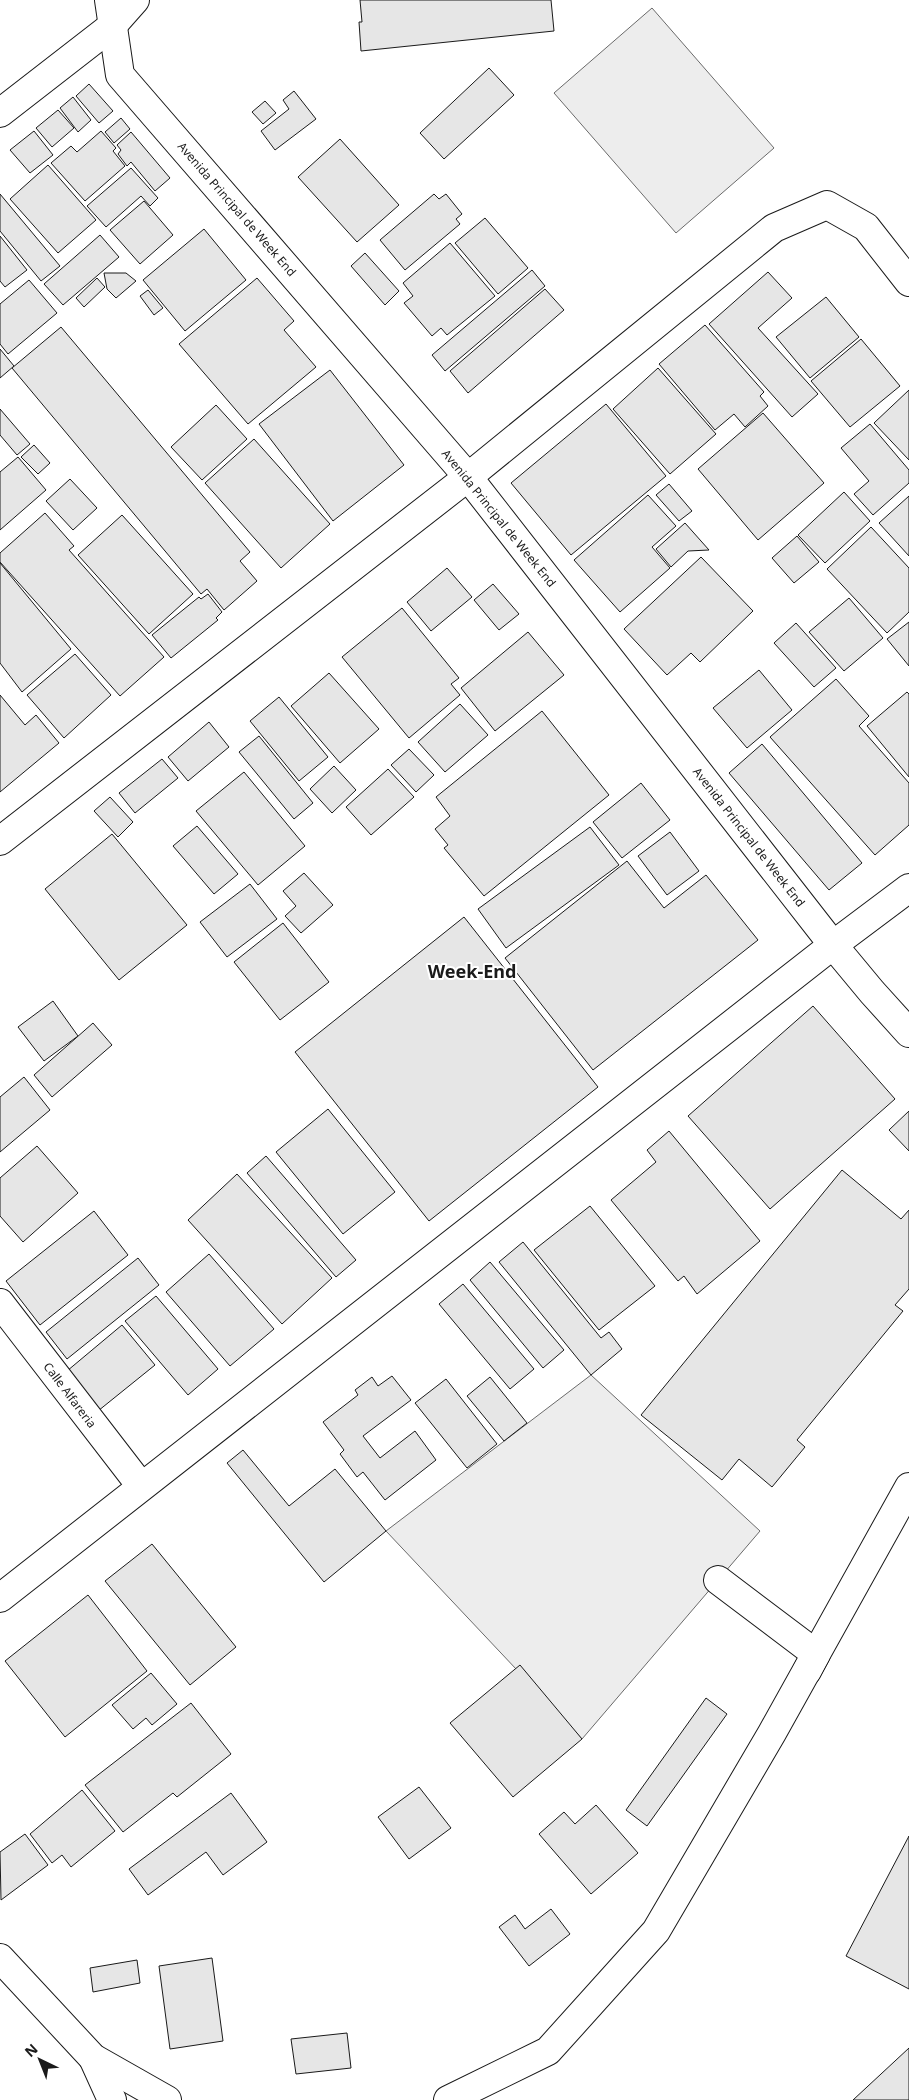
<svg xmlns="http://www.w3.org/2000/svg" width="909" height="2100" font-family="'Noto Sans',sans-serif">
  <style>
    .built { fill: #ededed; stroke: #6a6a6a }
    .building { fill: #e6e6e6; stroke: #1a1a1a }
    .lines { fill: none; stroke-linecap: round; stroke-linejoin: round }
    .minor-casing { stroke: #1a1a1a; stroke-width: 30 }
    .minor { stroke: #fff; stroke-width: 28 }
    .labels { text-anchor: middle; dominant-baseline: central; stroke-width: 4; stroke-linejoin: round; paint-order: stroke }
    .street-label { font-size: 12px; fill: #1a1a1a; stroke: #fff }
    .district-label { font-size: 18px; font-weight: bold; fill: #1a1a1a; stroke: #fff }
  </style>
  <rect width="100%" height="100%" fill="#fff"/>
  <g class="built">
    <polygon points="652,8 774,148 676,233 554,93"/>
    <polygon points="591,1375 760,1531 582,1739 386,1531"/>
  </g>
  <g class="building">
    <polygon points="360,0 551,0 554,31 361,51 359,22 362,22"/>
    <polygon points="489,68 514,95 444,159 420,133"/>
    <polygon points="89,84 113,111 99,123 76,96"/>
    <polygon points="294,91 316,119 275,150 261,131 289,109 283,100"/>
    <polygon points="73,97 91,120 78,132 60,108"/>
    <polygon points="265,101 276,113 263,124 252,112"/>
    <polygon points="58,110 74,128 52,147 36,128"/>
    <polygon points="121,118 130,129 114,143 105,132"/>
    <polygon points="34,131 53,155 30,173 10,150"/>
    <polygon points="101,131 116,148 113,151 125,166 85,201 51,163 71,146 77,152"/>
    <polygon points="131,132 170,178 155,191 131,162 127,166 118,154 121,150 117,145"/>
    <polygon points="340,139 399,205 357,242 298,177"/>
    <polygon points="48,165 96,220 58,253 10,199"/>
    <polygon points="131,168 158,198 150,206 141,196 106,227 87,206"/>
    <polygon points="0,194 60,266 41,281 0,231"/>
    <polygon points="434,194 439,199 446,194 462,214 456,219 460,224 405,270 380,240"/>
    <polygon points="144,201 173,235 140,264 110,230"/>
    <polygon points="485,218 528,268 498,294 455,243"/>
    <polygon points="204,229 246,280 185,331 143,280"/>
    <polygon points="100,235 119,257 63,305 44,284"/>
    <polygon points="0,236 27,270 5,287 0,281"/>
    <polygon points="450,243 495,296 447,335 441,328 432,336 404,303 413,296 403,283"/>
    <polygon points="365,253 399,291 385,305 351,266"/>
    <polygon points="532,270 545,286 445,371 432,355"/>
    <polygon points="768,272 792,298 758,328 818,394 792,417 709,324"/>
    <polygon points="104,273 126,273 136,281 116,298 107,289"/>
    <polygon points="97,278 105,287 84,307 76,298"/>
    <polygon points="257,278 294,321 284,330 316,367 248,424 179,344"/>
    <polygon points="29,280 57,313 8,354 0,344 0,304"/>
    <polygon points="545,289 564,310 468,393 450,371"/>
    <polygon points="148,290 163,308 154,315 140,296"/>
    <polygon points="826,297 859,337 810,378 776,337"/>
    <polygon points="705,325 764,392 760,396 768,406 745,427 734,414 715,430 659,364"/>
    <polygon points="61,327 250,552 240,561 257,581 224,610 207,589 201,594 12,368"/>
    <polygon points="861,339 900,386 850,427 811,381"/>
    <polygon points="0,349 14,366 0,378"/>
    <polygon points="658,368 716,434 670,474 613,409"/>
    <polygon points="330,370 404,465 333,521 259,424"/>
    <polygon points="909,390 909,460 874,423"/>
    <polygon points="606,404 666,476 571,555 511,483"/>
    <polygon points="216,405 247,439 202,480 171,447"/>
    <polygon points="0,409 30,444 17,455 0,435"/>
    <polygon points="763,413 824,483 758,540 698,469"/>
    <polygon points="870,424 909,470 909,483 873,515 854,494 869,481 841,448"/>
    <polygon points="254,439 330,524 281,568 205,483"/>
    <polygon points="34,445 50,463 38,474 21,457"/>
    <polygon points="18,457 46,490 0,530 0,472"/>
    <polygon points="70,479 97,508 73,530 46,501"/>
    <polygon points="669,484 692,511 679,521 656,495"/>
    <polygon points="844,492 870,521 825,563 798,535"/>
    <polygon points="648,495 676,526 652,547 670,568 620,612 574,560"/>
    <polygon points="909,496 909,556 879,523"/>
    <polygon points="45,513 74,546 69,550 164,657 120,696 0,562 0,553"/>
    <polygon points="122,515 193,594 149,634 78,555"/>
    <polygon points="685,523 709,550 688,551 671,567 656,549"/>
    <polygon points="871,527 909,568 909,612 887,633 827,569"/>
    <polygon points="797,536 819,562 794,583 772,558"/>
    <polygon points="701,557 753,611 700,662 691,653 667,675 624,629"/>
    <polygon points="0,563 71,649 22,692 0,663"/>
    <polygon points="447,568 472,597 431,631 407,602"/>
    <polygon points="493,584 519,614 499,630 474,600"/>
    <polygon points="208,594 222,612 216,618 218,620 171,658 152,635 199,597 201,599"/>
    <polygon points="849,598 883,638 844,671 809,632"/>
    <polygon points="402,608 459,678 451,684 460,695 409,738 342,657"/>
    <polygon points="909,622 909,666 887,639"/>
    <polygon points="796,623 836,668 814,687 774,643"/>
    <polygon points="528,632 564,675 495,731 461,688"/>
    <polygon points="75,654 111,695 64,738 27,695"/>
    <polygon points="759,670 792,710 747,748 713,708"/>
    <polygon points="329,673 379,729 340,763 291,706"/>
    <polygon points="836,679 869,716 859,726 909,783 909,825 875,855 770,737"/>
    <polygon points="907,692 909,694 909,777 867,726"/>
    <polygon points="0,695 25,725 36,715 59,743 0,792"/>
    <polygon points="279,697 328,757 299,781 250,721"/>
    <polygon points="460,704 488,735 445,772 418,742"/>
    <polygon points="542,711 609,795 484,896 444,848 448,845 435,829 450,816 436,797"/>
    <polygon points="209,722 229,747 188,781 168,757"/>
    <polygon points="259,736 313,803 294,819 239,752"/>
    <polygon points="762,744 862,863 829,890 729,773"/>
    <polygon points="409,749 434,775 416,792 391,765"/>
    <polygon points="162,759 178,778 135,813 119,793"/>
    <polygon points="334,766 356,790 332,813 310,789"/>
    <polygon points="388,769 414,797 371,835 346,807"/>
    <polygon points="244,772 305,846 258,885 196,811"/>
    <polygon points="641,783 670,820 622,858 593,822"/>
    <polygon points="110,797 133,822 118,837 94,811"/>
    <polygon points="197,826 238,874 214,894 173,846"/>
    <polygon points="590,827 619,865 506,948 478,909"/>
    <polygon points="670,832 699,871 667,895 638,856"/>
    <polygon points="112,834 187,925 119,980 45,889"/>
    <polygon points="627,861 664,908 706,875 758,940 593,1070 505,958"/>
    <polygon points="304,873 333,905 301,933 285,916 296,906 283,891"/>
    <polygon points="250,884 277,919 227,957 200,922"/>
    <polygon points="464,917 598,1087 429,1221 295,1052"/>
    <polygon points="283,923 329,982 280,1020 234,962"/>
    <polygon points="53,1001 78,1036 44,1061 18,1027"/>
    <polygon points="813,1006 895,1099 770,1209 688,1116"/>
    <polygon points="93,1023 112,1045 52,1097 34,1075"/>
    <polygon points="24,1077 50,1110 0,1152 0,1097"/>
    <polygon points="328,1109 395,1192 343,1234 276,1152"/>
    <polygon points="909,1111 909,1151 889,1130"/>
    <polygon points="669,1131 760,1241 697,1294 684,1276 678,1281 611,1200 656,1162 647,1150"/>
    <polygon points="37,1146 78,1193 23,1242 0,1216 0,1178"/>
    <polygon points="266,1156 356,1260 336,1277 247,1173"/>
    <polygon points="842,1170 901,1219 909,1210 909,1289 895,1305 903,1311 797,1440 805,1447 772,1487 739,1459 722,1480 641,1415"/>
    <polygon points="237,1174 332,1278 282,1324 188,1220"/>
    <polygon points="590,1206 655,1286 599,1330 534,1250"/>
    <polygon points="94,1211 128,1255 40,1325 6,1281"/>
    <polygon points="523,1242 601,1338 609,1332 622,1349 591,1375 499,1262"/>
    <polygon points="209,1254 274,1329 230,1366 166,1292"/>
    <polygon points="138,1258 159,1285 67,1359 46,1332"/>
    <polygon points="490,1262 564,1350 543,1368 470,1280"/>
    <polygon points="463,1284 534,1369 510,1389 439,1304"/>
    <polygon points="156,1296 218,1369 188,1395 125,1321"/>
    <polygon points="122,1325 155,1365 93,1415 61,1376"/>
    <polygon points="392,1376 411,1400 363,1436 380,1458 415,1431 436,1460 385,1500 363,1472 357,1477 340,1454 344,1450 323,1422 358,1395 355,1390 372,1377 378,1386"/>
    <polygon points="490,1377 527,1423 504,1441 467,1396"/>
    <polygon points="446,1379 497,1444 467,1468 415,1403"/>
    <polygon points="243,1450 289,1506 335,1469 386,1531 324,1582 227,1463"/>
    <polygon points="152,1544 236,1647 190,1685 105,1581"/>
    <polygon points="88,1595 147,1671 65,1737 5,1661"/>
    <polygon points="520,1665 582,1739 513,1797 450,1723"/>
    <polygon points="151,1673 177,1704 152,1725 146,1718 133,1729 112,1705"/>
    <polygon points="706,1698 727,1714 647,1826 626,1810"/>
    <polygon points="191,1703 231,1754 177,1797 173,1793 123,1832 85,1785"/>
    <polygon points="419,1787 451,1828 409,1859 378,1817"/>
    <polygon points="82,1790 115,1831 71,1867 62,1855 52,1863 30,1834"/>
    <polygon points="231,1793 267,1842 223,1875 206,1852 148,1895 129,1869"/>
    <polygon points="596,1805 638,1853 591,1894 539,1834 564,1812 575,1824"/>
    <polygon points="25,1834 48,1865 1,1900 0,1852"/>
    <polygon points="909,1836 909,1989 846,1956"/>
    <polygon points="551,1909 570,1934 529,1966 499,1927 515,1915 525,1929"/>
    <polygon points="212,1958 223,2041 170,2049 159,1966"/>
    <polygon points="137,1960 140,1983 93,1992 90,1968"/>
    <polygon points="347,2033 351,2068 296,2074 291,2039"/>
    <polygon points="909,2048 909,2100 853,2100"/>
  </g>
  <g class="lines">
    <defs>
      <g id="minor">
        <polyline points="109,0 120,75 468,477 833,945 872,992 909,1033"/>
        <polyline points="0,113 112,26 135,0"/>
        <polyline points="0,841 468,477 774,228 827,205 866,227 909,282"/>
        <polyline points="0,1303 141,1486"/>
        <polyline points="718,1580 816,1654 807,1671"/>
        <polyline points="0,1598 833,945 909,888"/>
        <polyline points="0,1958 93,2058 167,2100"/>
        <polyline points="93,2058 112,2100"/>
        <polyline points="448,2100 548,2051 656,1931 772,1733 909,1487"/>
      </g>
    </defs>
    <use href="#minor" class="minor-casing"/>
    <use href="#minor" class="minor"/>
  </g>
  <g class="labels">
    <g class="street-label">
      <text transform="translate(237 209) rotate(49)">Avenida Principal de Week End</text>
      <text transform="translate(499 518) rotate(51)">Avenida Principal de Week End</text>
      <text transform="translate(749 837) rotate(52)">Avenida Principal de Week End</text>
      <text transform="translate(70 1395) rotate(53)">Calle Alfareria</text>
    </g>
    <g class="district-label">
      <text x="472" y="971">Week-End</text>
    </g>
  </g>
  <g transform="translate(40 2060) rotate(317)" stroke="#ffffff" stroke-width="4" paint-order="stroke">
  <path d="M0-4L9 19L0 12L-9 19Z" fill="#1a1a1a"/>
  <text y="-8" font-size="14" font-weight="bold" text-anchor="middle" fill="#1a1a1a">N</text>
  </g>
</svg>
